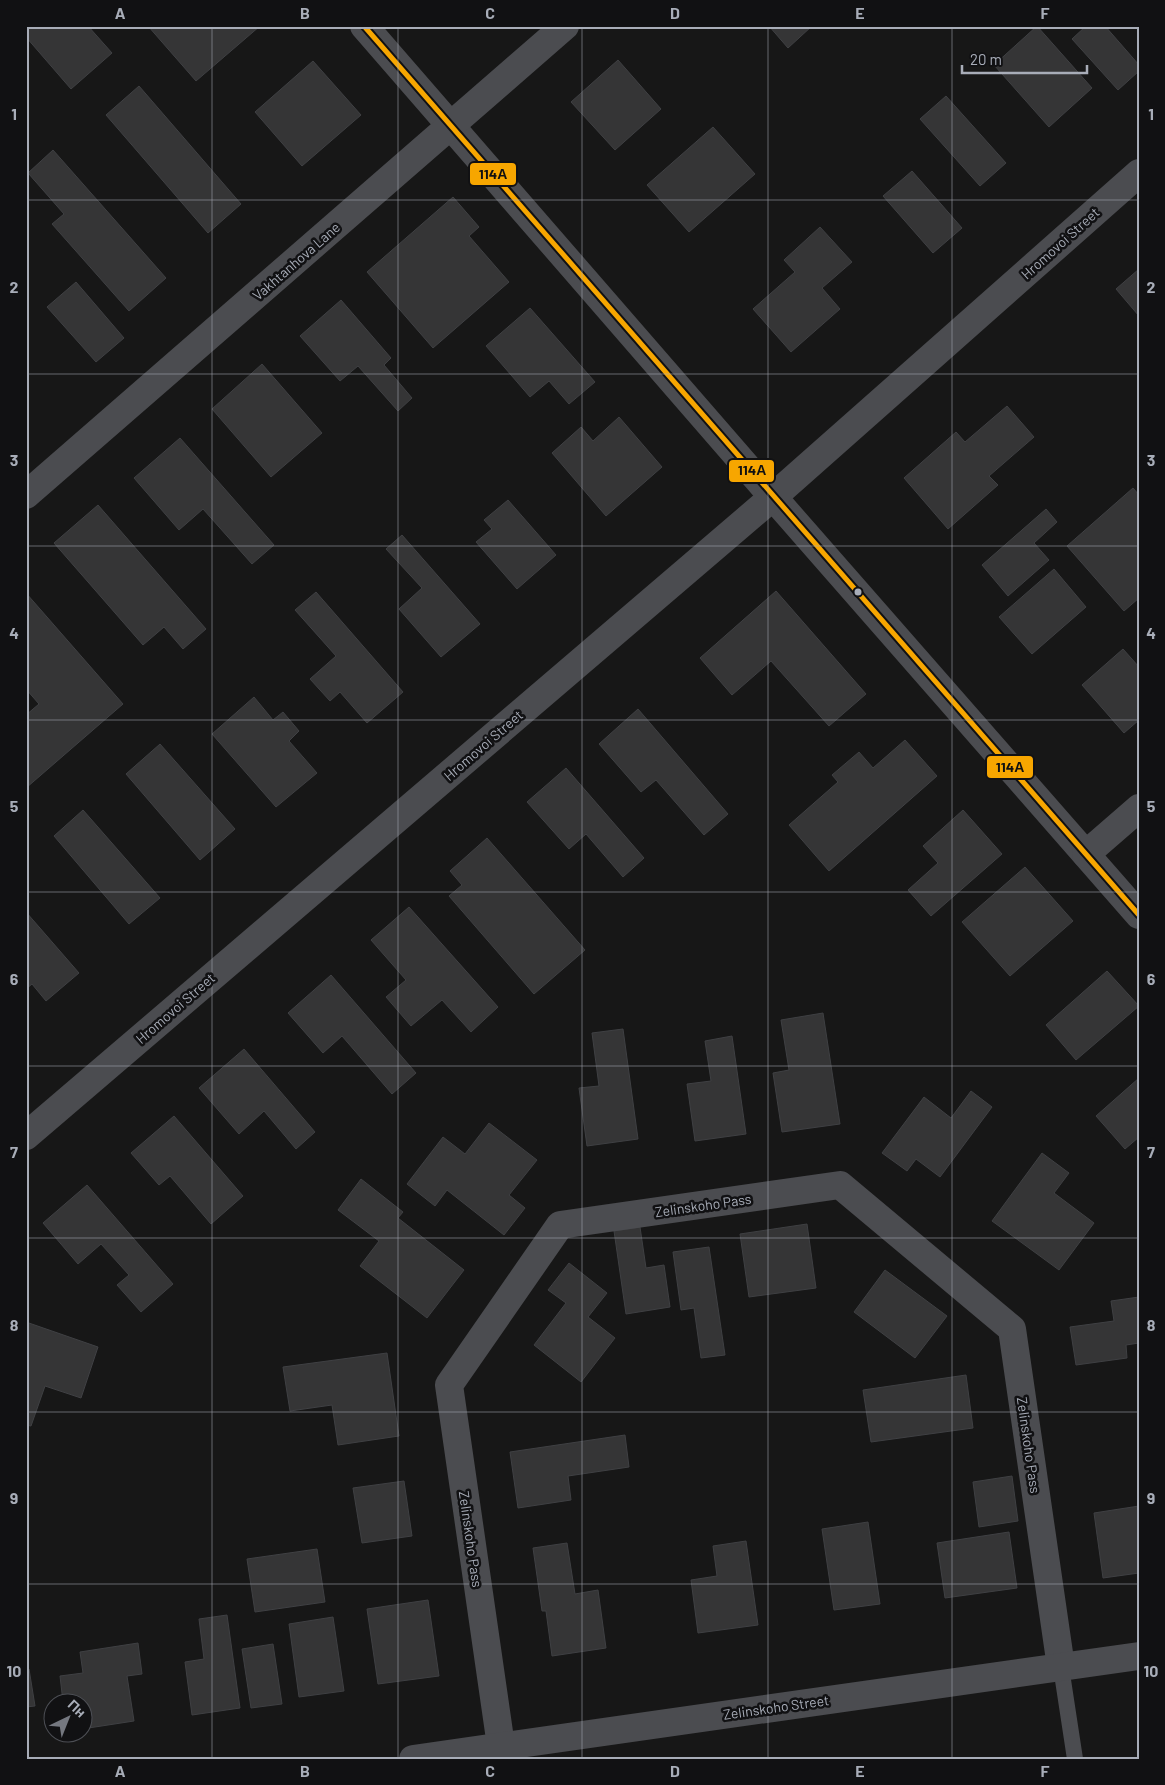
<svg xmlns="http://www.w3.org/2000/svg" width="1165" height="1785" font-family="Barlow,sans-serif">
  <style>
    .building { fill: #353536; stroke: #3f4043 }
    .lines { fill: none; stroke-linecap: round; stroke-linejoin: round }
    .service { stroke: #4b4c50; stroke-width: 16 }
    .minor { stroke: #4b4c50; stroke-width: 28 }
    .bus-1-casing { stroke: #111113; stroke-width: 9 }
    .bus-1 { stroke: #f7a600; stroke-width: 5 }
    .grid { fill: none; stroke: #a8adb8; stroke-width: 1; stroke-opacity: 0.55 }
    .bus-dot { fill: #a8adb8; stroke: #111113; stroke-width: 2 }
    .labels { text-anchor: middle; dominant-baseline: central; stroke-width: 5; stroke-linejoin: round; paint-order: stroke }
    .street-label { font-size: 14px; fill: #a8adb8; stroke: #111113 }
    .line-badge { stroke: #111113; stroke-width: 2 }
    .pale-badge-label { font-size: 14px; text-anchor: middle; font-weight: bold; fill: #111 }
    .neatline { fill: none; stroke: #a8adb8; stroke-width: 2 }
    .grid-label { font-size: 16px; text-anchor: middle; font-weight: bold; fill: #a8adb8 }
  </style>
  <rect width="100%" height="100%" fill="#171717"/>
  <g class="building">
    <polygon points="26,26 88,26 112,53 71,89 26,37"/>
    <polygon points="148,26 260,26 196,81"/>
    <polygon points="769,26 812,26 788,48"/>
    <polygon points="1037,26 1092,88 1049,127 994,65"/>
    <polygon points="1086,26 1105,26 1139,65 1139,71 1118,90 1072,39"/>
    <polygon points="618,60 661,109 615,150 571,102"/>
    <polygon points="313,61 361,115 302,166 255,112"/>
    <polygon points="139,86 241,204 208,233 106,115"/>
    <polygon points="946,96 1006,163 980,186 920,119"/>
    <polygon points="713,127 755,174 689,232 647,185"/>
    <polygon points="53,150 166,278 129,311 52,224 64,214 28,173"/>
    <polygon points="912,171 962,228 933,253 883,196"/>
    <polygon points="453,197 479,227 469,236 509,282 433,348 367,272"/>
    <polygon points="820,227 852,262 822,288 840,309 791,352 753,309 795,272 784,260"/>
    <polygon points="1139,269 1139,316 1116,289"/>
    <polygon points="76,282 124,338 96,362 47,307"/>
    <polygon points="341,300 391,358 384,365 412,398 398,411 358,366 340,381 300,336"/>
    <polygon points="530,308 595,382 569,404 549,381 530,397 486,346"/>
    <polygon points="262,364 322,433 271,477 212,409"/>
    <polygon points="1007,406 1034,437 989,476 998,485 948,529 904,478 956,432 965,442"/>
    <polygon points="619,417 662,467 606,516 552,453 581,427 593,441"/>
    <polygon points="180,438 274,545 252,564 203,509 179,530 134,478"/>
    <polygon points="1133,488 1139,495 1139,598 1124,611 1067,546"/>
    <polygon points="508,500 556,555 517,589 476,542 492,529 484,520"/>
    <polygon points="98,505 206,629 183,649 164,627 143,645 54,543"/>
    <polygon points="1046,509 1057,522 1034,543 1049,560 1008,596 982,565"/>
    <polygon points="402,535 480,624 441,657 399,609 422,588 386,549"/>
    <polygon points="1054,569 1086,607 1032,654 999,617"/>
    <polygon points="776,591 866,694 829,726 771,661 732,695 700,658"/>
    <polygon points="316,592 403,692 367,723 340,692 330,701 310,679 336,656 295,610"/>
    <polygon points="26,593 123,704 26,788 26,715 39,704 26,689"/>
    <polygon points="1123,649 1139,667 1139,720 1124,733 1082,685"/>
    <polygon points="254,697 273,720 283,712 299,731 289,741 317,773 276,807 212,734"/>
    <polygon points="638,709 728,814 704,835 656,780 641,792 599,744"/>
    <polygon points="905,740 937,776 829,871 789,825 838,782 832,775 859,752 873,768"/>
    <polygon points="160,744 235,829 200,860 126,774"/>
    <polygon points="566,768 644,858 623,877 586,834 569,849 527,802"/>
    <polygon points="83,810 160,898 129,924 54,836"/>
    <polygon points="963,810 1002,854 931,916 908,890 938,863 923,846"/>
    <polygon points="487,838 585,950 534,994 449,896 462,885 450,871"/>
    <polygon points="1025,867 1073,921 1010,976 962,922"/>
    <polygon points="409,907 498,1007 471,1032 442,1000 411,1026 386,997 406,980 371,940"/>
    <polygon points="26,912 79,973 46,1001 32,984 26,989"/>
    <polygon points="1107,971 1139,1006 1076,1060 1046,1025"/>
    <polygon points="331,975 416,1073 392,1094 342,1036 323,1053 288,1013"/>
    <polygon points="823,1013 840,1124 782,1132 773,1073 789,1070 781,1020"/>
    <polygon points="623,1029 638,1139 587,1146 579,1088 599,1086 592,1033"/>
    <polygon points="732,1036 746,1134 695,1141 687,1084 711,1081 705,1041"/>
    <polygon points="244,1049 315,1132 296,1149 264,1111 239,1134 199,1088"/>
    <polygon points="1139,1078 1139,1137 1125,1149 1096,1116"/>
    <polygon points="971,1091 992,1107 940,1177 916,1159 907,1171 882,1153 924,1097 951,1118"/>
    <polygon points="174,1116 243,1196 211,1224 170,1176 159,1185 131,1153"/>
    <polygon points="489,1123 537,1160 509,1195 525,1208 504,1235 447,1190 435,1206 407,1184 443,1137 465,1154"/>
    <polygon points="1042,1153 1069,1173 1054,1193 1094,1223 1059,1270 992,1221"/>
    <polygon points="361,1179 403,1212 398,1218 464,1270 427,1318 360,1266 379,1241 338,1210"/>
    <polygon points="87,1185 173,1284 141,1312 117,1285 129,1275 101,1244 78,1264 43,1223"/>
    <polygon points="807,1224 816,1288 749,1297 740,1234"/>
    <polygon points="640,1227 646,1268 664,1265 670,1307 626,1314 614,1231"/>
    <polygon points="709,1247 725,1355 701,1358 694,1308 681,1310 673,1252"/>
    <polygon points="569,1263 607,1293 588,1317 615,1338 581,1382 534,1345 566,1303 548,1290"/>
    <polygon points="885,1270 947,1316 915,1358 854,1312"/>
    <polygon points="1139,1297 1139,1343 1126,1345 1127,1358 1076,1365 1070,1327 1114,1321 1111,1301"/>
    <polygon points="26,1322 98,1347 81,1398 45,1386 31,1426 26,1425"/>
    <polygon points="387,1353 399,1436 338,1445 332,1405 290,1411 283,1367"/>
    <polygon points="966,1375 973,1428 871,1442 863,1390"/>
    <polygon points="625,1435 629,1467 568,1476 571,1500 518,1508 510,1452"/>
    <polygon points="1012,1476 1018,1521 979,1527 973,1482"/>
    <polygon points="404,1481 412,1536 362,1543 353,1488"/>
    <polygon points="1139,1506 1139,1573 1103,1578 1094,1513"/>
    <polygon points="868,1522 880,1604 834,1610 822,1529"/>
    <polygon points="1009,1532 1017,1588 945,1598 937,1543"/>
    <polygon points="746,1541 758,1625 698,1633 691,1580 717,1576 713,1546"/>
    <polygon points="567,1543 575,1594 598,1590 606,1648 552,1656 546,1611 542,1611 533,1548"/>
    <polygon points="317,1549 325,1602 255,1612 247,1559"/>
    <polygon points="428,1600 439,1676 378,1684 367,1609"/>
    <polygon points="227,1615 240,1708 192,1715 185,1662 204,1659 199,1619"/>
    <polygon points="333,1617 344,1691 299,1697 289,1624"/>
    <polygon points="138,1643 142,1674 127,1676 134,1721 82,1729 82,1702 63,1702 60,1676 83,1673 80,1652"/>
    <polygon points="273,1644 282,1704 251,1708 242,1649"/>
    <polygon points="26,1669 29,1669 35,1706 26,1707"/>
  </g>
  <g class="lines">
    <polyline class="service" points="1061,1667 1075,1759"/>
    <g class="minor">
      <polyline points="364,26 773,497 1139,915"/>
      <polyline points="26,495 565,26"/>
      <polyline points="1086,854 1139,808"/>
      <polyline points="26,1136 773,497 1139,173"/>
      <polyline points="501,1746 449,1385 560,1225 840,1185 1012,1329 1061,1667"/>
      <polyline points="413,1759 1139,1656"/>
    </g>
    <defs>
      <polyline id="bus-1" points="364,26 1139,915"/>
    </defs>
    <use href="#bus-1" class="bus-1-casing"/>
    <use href="#bus-1" class="bus-1"/>
  </g>
  <path class="grid" d="M 212,26 L 212,1759M 398,26 L 398,1759M 582,26 L 582,1759M 768,26 L 768,1759M 952,26 L 952,1759M 26,200 L 1139,200M 26,374 L 1139,374M 26,546 L 1139,546M 26,720 L 1139,720M 26,892 L 1139,892M 26,1066 L 1139,1066M 26,1238 L 1139,1238M 26,1412 L 1139,1412M 26,1584 L 1139,1584"/>
  <circle class="bus-dot" cx="858" cy="592" r="4.5"/>
  <g class="labels">
    <g class="street-label">
      <text transform="translate(1060 243) rotate(-42)">Hromovoi Street</text>
      <text transform="translate(296 261) rotate(-41)">Vakhtanhova Lane</text>
      <text transform="translate(483 745) rotate(-41)">Hromovoi Street</text>
      <text transform="translate(175 1008) rotate(-41)">Hromovoi Street</text>
      <text transform="translate(703 1205) rotate(-8)">Zelinskoho Pass</text>
      <text transform="translate(1029 1445) rotate(82)">Zelinskoho Pass</text>
      <text transform="translate(471 1539) rotate(82)">Zelinskoho Pass</text>
      <text transform="translate(776 1707) rotate(-8)">Zelinskoho Street</text>
    </g>
  </g>
  <g class="line-badge">
    <rect x="469" y="162" width="48" height="24" rx="5" fill="#f7a600"/>
    <rect x="728" y="459" width="47" height="24" rx="5" fill="#f7a600"/>
    <rect x="986" y="755" width="48" height="24" rx="5" fill="#f7a600"/>
  </g>
  <g class="pale-badge-label">
    <text x="493" y="179">114А</text>
    <text x="752" y="475">114А</text>
    <text x="1010" y="772">114А</text>
  </g>
  <rect width="1165" height="1785" fill="none" stroke="#111113" stroke-width="55"/>
  <g transform="translate(68 1718) rotate(43)"><circle r="24" fill="#111113" stroke="#4d4f55"/>
  <path d="M0-4L9 19L0 12L-9 19Z" fill="#757880"/>
  <text y="-8" font-size="14" font-weight="bold" text-anchor="middle" fill="#a8adb8">Пн</text>
  </g>
  <path d="M962 65v8h125v-8" fill="none" stroke="#a8adb8" stroke-width="2.5"/>
  <text x="970" y="65" font-size="15" fill="#a8adb8" stroke="#111113" stroke-width="4" paint-order="stroke">20 m</text>
  <rect x="28" y="28" width="1110" height="1730" class="neatline"/>
  <g class="grid-label">
    <text x="120" y="19">A</text>
    <text x="305" y="19">B</text>
    <text x="490" y="19">C</text>
    <text x="675" y="19">D</text>
    <text x="860" y="19">E</text>
    <text x="1045" y="19">F</text>
    <text x="14" y="120">1</text>
    <text x="1151" y="120">1</text>
    <text x="14" y="293">2</text>
    <text x="1151" y="293">2</text>
    <text x="14" y="466">3</text>
    <text x="1151" y="466">3</text>
    <text x="14" y="639">4</text>
    <text x="1151" y="639">4</text>
    <text x="14" y="812">5</text>
    <text x="1151" y="812">5</text>
    <text x="14" y="985">6</text>
    <text x="1151" y="985">6</text>
    <text x="14" y="1158">7</text>
    <text x="1151" y="1158">7</text>
    <text x="14" y="1331">8</text>
    <text x="1151" y="1331">8</text>
    <text x="14" y="1504">9</text>
    <text x="1151" y="1504">9</text>
    <text x="14" y="1677">10</text>
    <text x="1151" y="1677">10</text>
    <text x="120" y="1777">A</text>
    <text x="305" y="1777">B</text>
    <text x="490" y="1777">C</text>
    <text x="675" y="1777">D</text>
    <text x="860" y="1777">E</text>
    <text x="1045" y="1777">F</text>
  </g>
</svg>
